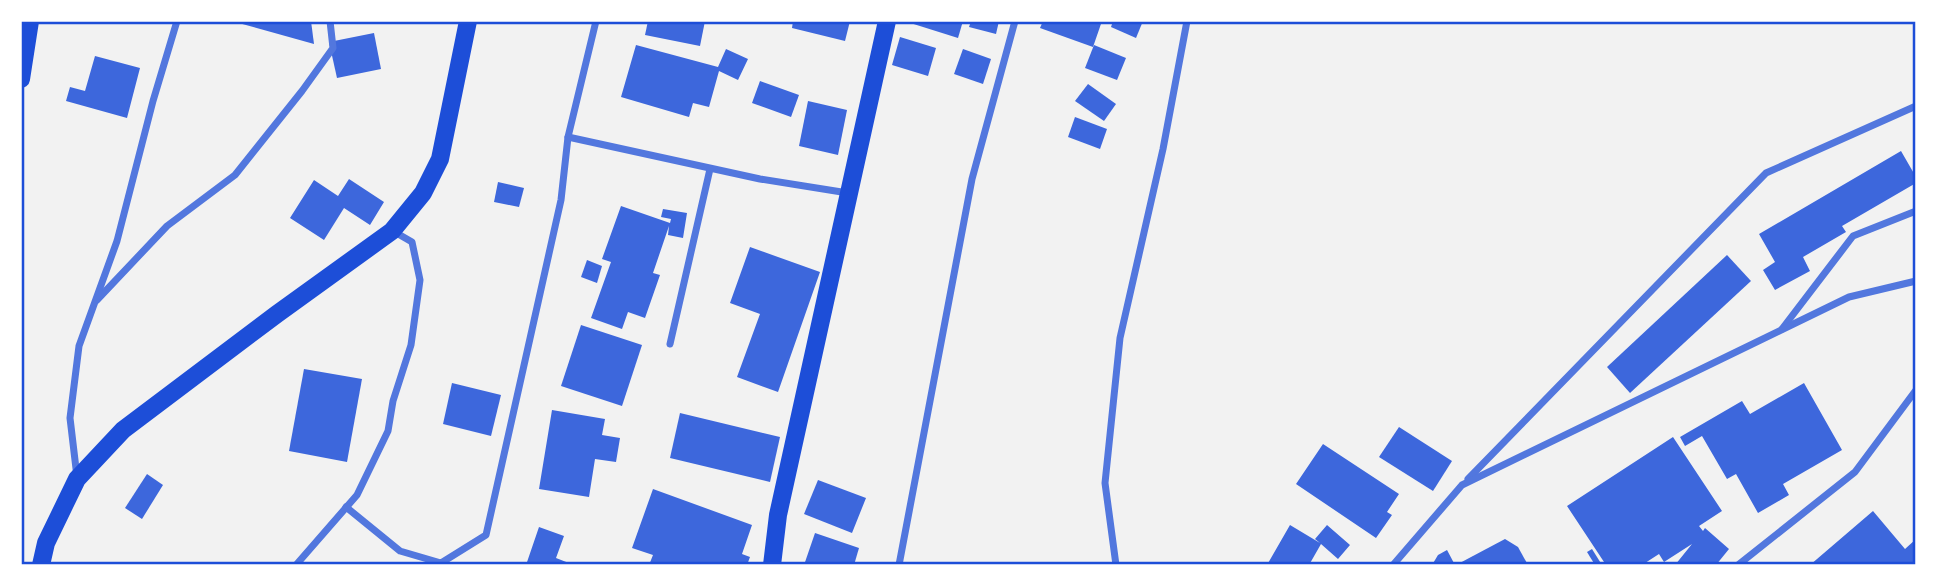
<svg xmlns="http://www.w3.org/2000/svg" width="1937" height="586" font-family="Rubik,sans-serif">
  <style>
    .building { fill: #3d67dc }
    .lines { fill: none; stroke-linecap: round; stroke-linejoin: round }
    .minor { stroke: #5277de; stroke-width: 7 }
    .primary { stroke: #1d4ed8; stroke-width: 18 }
    .neatline { fill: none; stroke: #1d4ed8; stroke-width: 2.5 }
  </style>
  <rect width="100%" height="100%" fill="#f2f2f2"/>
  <g class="building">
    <polygon points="236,21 311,21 314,44 235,22"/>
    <polygon points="648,21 705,21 700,46 645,35"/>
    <polygon points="793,21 850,21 845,41 792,28"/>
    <polygon points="904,21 963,21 958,38"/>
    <polygon points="971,21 999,21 996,34 969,27"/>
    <polygon points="1043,21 1102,21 1093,47 1040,28"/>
    <polygon points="1113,21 1143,21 1136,38 1111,27"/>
    <polygon points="374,33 381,69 337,78 329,42"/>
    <polygon points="900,37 936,48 928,76 892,65"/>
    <polygon points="636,45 718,67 726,49 748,59 738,80 719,71 709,107 693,103 689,117 621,97"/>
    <polygon points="1094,45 1126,58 1117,80 1085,68"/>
    <polygon points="963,49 991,59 983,84 954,74"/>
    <polygon points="95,56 140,68 127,118 66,101 70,87 85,91"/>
    <polygon points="760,81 799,95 791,117 752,103"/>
    <polygon points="1088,84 1116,104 1104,121 1075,101"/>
    <polygon points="808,101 847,110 838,155 799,146"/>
    <polygon points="1075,117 1107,129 1100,149 1068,137"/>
    <polygon points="1901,151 1916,177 1916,183 1842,226 1846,232 1803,257 1810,271 1775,290 1763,270 1775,262 1759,234"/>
    <polygon points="349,179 384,202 370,225 344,208 324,240 290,218 314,180 338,196"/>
    <polygon points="498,182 524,188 519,207 494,202"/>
    <polygon points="621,206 670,223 671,219 661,217 663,209 687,213 683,238 668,235 669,226 653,273 660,275 645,318 628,312 622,329 591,318 611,262 602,259"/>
    <polygon points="750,247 820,272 778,392 737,377 760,314 730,303"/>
    <polygon points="1727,255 1751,281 1630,393 1607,367"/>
    <polygon points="587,260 602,266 597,283 581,277"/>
    <polygon points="581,325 642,345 622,406 561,386"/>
    <polygon points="304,369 362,379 347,462 289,451"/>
    <polygon points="452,383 501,395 491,436 443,424"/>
    <polygon points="1804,383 1842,450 1783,484 1789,495 1758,513 1736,474 1727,479 1702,436 1685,446 1680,437 1742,401 1750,414"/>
    <polygon points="552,410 605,419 602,435 620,438 616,462 595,459 589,497 539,489"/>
    <polygon points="680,413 780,437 770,482 670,458"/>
    <polygon points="1399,427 1452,461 1433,491 1379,457"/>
    <polygon points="1673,437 1722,511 1699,526 1703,531 1705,528 1729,549 1716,565 1675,565 1692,544 1664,562 1659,554 1642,565 1606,565 1567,506"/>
    <polygon points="1323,444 1399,494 1387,512 1392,515 1376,538 1296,484"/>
    <polygon points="147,474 163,485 142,519 125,508"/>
    <polygon points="818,480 866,498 852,533 804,514"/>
    <polygon points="653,489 752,525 742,554 750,557 747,565 649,565 653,555 632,548"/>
    <polygon points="1873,511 1905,549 1916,539 1916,565 1810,565"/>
    <polygon points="1290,525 1320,543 1315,539 1327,525 1350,545 1338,559 1321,544 1309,565 1267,565"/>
    <polygon points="539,527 564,536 556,558 574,565 526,565"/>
    <polygon points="815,533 859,548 854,565 804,565"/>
    <polygon points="1505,539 1518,547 1528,565 1456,565"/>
    <polygon points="1592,549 1602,565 1595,565 1587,552"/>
    <polygon points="1447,550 1455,565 1432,565 1438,555"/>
  </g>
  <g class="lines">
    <g class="minor">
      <polyline points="568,137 760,179 848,193"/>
      <polyline points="97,300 167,226 235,175 302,91 333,48 330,21"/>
      <polyline points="1782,329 1853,236 1916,211"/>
      <polyline points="670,344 710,169"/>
      <polyline points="77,477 70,418 79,346 117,241 153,101 177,21"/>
      <polyline points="1468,479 1766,173 1916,106"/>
      <polyline points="346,507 400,551 441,563 486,535 561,200 568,137 596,21"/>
      <polyline points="296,565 357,495 388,431 393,401 411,345 420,280 412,242 393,231"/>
      <polyline points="899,565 972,179 1015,21"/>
      <polyline points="1116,565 1105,483 1120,338 1163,149 1187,21"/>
      <polyline points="1393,565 1462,485 1849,297 1916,281"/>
      <polyline points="1738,565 1855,472 1916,390"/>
    </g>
    <g class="primary">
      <polyline points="21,79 30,21"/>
      <polyline points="41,565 46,543 77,479 123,430 277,314 392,231 423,193 440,159 468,21"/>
      <polyline points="772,565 778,515 887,21"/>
    </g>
  </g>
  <rect width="1937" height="586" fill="none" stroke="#ffffff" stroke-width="46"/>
  <rect x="23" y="23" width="1891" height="540" class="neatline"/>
</svg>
